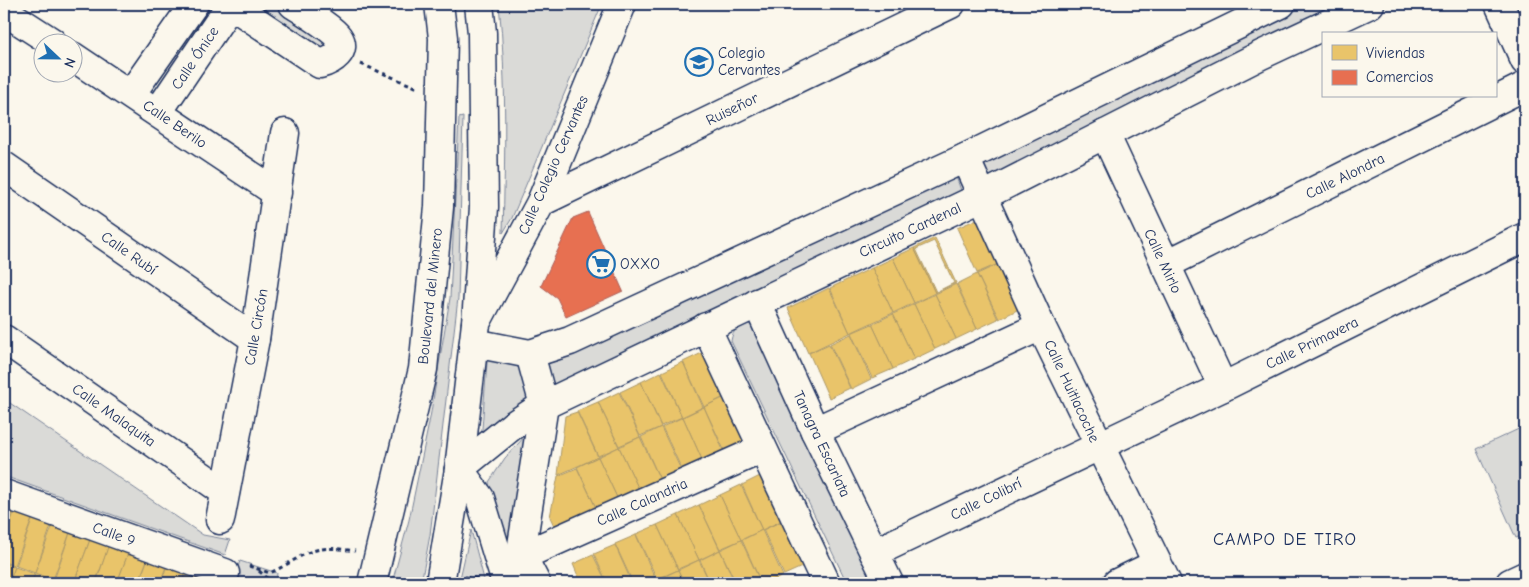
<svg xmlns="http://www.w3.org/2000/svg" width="1529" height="587" font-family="'Comic Neue',sans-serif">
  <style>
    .green { fill: #dadad7; stroke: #7a849a }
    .homes { fill: #e9c46a; stroke: #ab9766; fill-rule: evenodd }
    .shops { fill: #e76f51; stroke: #aa5c55 }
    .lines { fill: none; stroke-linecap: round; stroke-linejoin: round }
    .street-casing { stroke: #1b2f5e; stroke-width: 31 }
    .secondary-casing { stroke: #1b2f5e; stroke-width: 31 }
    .primary-casing { stroke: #1b2f5e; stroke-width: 31 }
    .path { stroke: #1b2f5e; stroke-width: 3; stroke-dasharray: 4 4; stroke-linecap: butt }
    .street { stroke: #fbf7ec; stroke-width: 28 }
    .secondary { stroke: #fbf7ec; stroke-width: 28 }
    .primary { stroke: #fbf7ec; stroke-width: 28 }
    .labels { text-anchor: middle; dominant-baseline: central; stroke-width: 5; stroke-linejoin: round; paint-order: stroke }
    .poi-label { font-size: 15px; fill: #1b2f5e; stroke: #fbf7ec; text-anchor: start }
    .street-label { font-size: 15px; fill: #1b2f5e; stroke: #fbf7ec }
    .quarter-label { font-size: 18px; letter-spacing: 1px; fill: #1b2f5e; stroke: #fbf7ec }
  </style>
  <rect width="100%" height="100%" fill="#fbf7ec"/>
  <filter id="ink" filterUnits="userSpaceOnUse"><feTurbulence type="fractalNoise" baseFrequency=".02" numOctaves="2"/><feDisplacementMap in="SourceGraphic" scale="10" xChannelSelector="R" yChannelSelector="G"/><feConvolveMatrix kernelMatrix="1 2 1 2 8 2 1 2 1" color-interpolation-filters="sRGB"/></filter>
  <g filter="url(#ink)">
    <g class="green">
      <polygon points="252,4 275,4 324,37 330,47 324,50"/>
      <path d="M 499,4 L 602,4 L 512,218 L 503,233 C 505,157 507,80 499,4 Z"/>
      <polygon points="1303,4 1349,4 990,178 981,160"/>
      <polygon points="463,117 458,298 430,535 421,583 392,583 409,520 430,418 450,298 459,118"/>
      <polygon points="955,174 962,193 481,442 489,336 546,364 562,359"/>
      <path d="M 750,324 L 758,329 L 879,583 L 847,583 L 731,341 C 733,329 738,326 750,324 Z"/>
      <polygon points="4,399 203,535 230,540 225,555 4,476"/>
      <polygon points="1525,426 1525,534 1516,538 1476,449"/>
      <polygon points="527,434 510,558 493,515 489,482 505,458"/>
      <polygon points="471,530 485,583 459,583"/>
      <polygon points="240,561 277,573 276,583 232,583"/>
    </g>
    <g class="homes">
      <polygon points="977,219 998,264 977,273 957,228"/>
      <path d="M 935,238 L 956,283 L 935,293 L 914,248 ZM 934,241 L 954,283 L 936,292 L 916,249 Z"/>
      <polygon points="914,248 935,293 914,303 893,258"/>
      <polygon points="893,258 914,303 893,313 872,268"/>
      <polygon points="999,264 1019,309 999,319 977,274"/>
      <polygon points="872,268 893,313 850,333 830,288"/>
      <polygon points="977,274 998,319 977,329 957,284"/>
      <polygon points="956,284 977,329 956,339 935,294"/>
      <polygon points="829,288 850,333 808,353 788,308"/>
      <polygon points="935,294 956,339 935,349 914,304"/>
      <polygon points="914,304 935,349 914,359 893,314"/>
      <polygon points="893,314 914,359 893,369 872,324"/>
      <polygon points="872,324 893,369 872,378 851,333"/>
      <polygon points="851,334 871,379 851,389 830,344"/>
      <polygon points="829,344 850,388 829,398 809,353"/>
      <polygon points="704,352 724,397 704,407 683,362"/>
      <polygon points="683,362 703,407 682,417 662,372"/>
      <polygon points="661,372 682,417 661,426 641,382"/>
      <polygon points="641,382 661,427 640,436 620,392"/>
      <polygon points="619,392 640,437 619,446 598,402"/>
      <polygon points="725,397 746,442 725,452 704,407"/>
      <polygon points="598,402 619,447 598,456 577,411"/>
      <polygon points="704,407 724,452 703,462 683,417"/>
      <polygon points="577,412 598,457 558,475 565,416"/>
      <polygon points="683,417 703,462 683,472 662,427"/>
      <polygon points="661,427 682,472 661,482 641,437"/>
      <polygon points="640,437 661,482 640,492 619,447"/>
      <polygon points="619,447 640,492 619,502 598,457"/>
      <polygon points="598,457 619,502 598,512 577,467"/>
      <polygon points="577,468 598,512 556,530 550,517 558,476"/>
      <polygon points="762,475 783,520 762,530 742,485"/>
      <polygon points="741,485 762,530 741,540 720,495"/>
      <polygon points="720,495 741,540 720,549 699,505"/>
      <polygon points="699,505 720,550 699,560 678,515"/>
      <polygon points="4,506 14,510 4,539"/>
      <polygon points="15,510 33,516 15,566 4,562 4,540"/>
      <polygon points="678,515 699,560 678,569 657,525"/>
      <polygon points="33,517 52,523 35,573 16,566"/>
      <polygon points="784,520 804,566 784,575 763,530"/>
      <polygon points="53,524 71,530 53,580 35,573"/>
      <polygon points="657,525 678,570 657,579 636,534"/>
      <polygon points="71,530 91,537 74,583 64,583 54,580"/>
      <polygon points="762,530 783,576 767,583 761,583 742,540"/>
      <polygon points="636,535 656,580 649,583 633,583 615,544"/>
      <polygon points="91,537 110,544 95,583 74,583"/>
      <polygon points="741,540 761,583 736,583 720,550"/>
      <polygon points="109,544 129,551 117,583 96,583"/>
      <polygon points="615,545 632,583 607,583 594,554"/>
      <polygon points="720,550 735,583 710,583 700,560"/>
      <polygon points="129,551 148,558 138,583 117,583"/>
      <polygon points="593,555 607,583 581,583 573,564"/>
      <polygon points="148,558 167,564 160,583 139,583"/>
      <polygon points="699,560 710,583 684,583 678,570"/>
      <polygon points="4,563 15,567 9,583 4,583"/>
      <polygon points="167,565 186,571 182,583 161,583"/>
      <polygon points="15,567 35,574 31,583 9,583"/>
      <polygon points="678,570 684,583 659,583 657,580"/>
      <polygon points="186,571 204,578 202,583 182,583"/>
      <polygon points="35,574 53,580 52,583 31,583"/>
    </g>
    <polygon class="shops" points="588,212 623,291 566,317 557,298 541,286 573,218"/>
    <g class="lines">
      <defs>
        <g id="street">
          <path d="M 230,4 L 320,64 C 332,61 348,51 338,37 C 333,29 302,10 293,4"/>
          <polyline points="1499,4 1525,61"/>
          <polyline points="4,11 52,42"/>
          <polyline points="72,56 277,193"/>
          <polyline points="131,94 194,4"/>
          <polyline points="158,112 231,4"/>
          <polyline points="1105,134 1223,387"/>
          <polyline points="965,158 1041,326 1167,583"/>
          <polyline points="4,166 255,339"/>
          <polyline points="541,202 951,4"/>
          <polyline points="1165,265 1525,86"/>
          <polyline points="757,303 815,431 889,583"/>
          <polyline points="476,323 541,202 622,4"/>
          <polyline points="706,327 826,583"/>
          <polyline points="4,339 225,492"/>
          <polyline points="815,431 1041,326"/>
          <polyline points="4,494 225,573 221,583"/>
          <polyline points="220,520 255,339 285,133"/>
          <polyline points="874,553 1223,387 1525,237"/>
          <polyline points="518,571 544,405 530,354"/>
          <polyline points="536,583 522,556 762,449"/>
          <polyline points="1117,583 1156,564"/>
          <polyline points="1510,583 1525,576"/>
        </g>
        <g id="secondary">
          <polyline points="474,343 530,354 570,341 965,158 1281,4"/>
          <polyline points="459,469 512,426 544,405 983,196 1261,55 1370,4"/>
        </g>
        <g id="primary">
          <polyline points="459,469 480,498 506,583"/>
          <polyline points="372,583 423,369 439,207 443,38 439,4"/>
          <polyline points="440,583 459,469 476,323 484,207 482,33 479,4"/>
        </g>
      </defs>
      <use href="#street" class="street-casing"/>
      <use href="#secondary" class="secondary-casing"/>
      <use href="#primary" class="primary-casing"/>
      <g class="path">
        <polyline points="361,64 418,88"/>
        <path d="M 249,566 L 270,573 C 308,555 308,543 355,551"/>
        <polyline points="259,571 266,577 265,583"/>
        <polyline points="465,577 478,579"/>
      </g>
      <use href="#street" class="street"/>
      <use href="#secondary" class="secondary"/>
      <use href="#primary" class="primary"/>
    </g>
  </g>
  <defs>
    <symbol id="school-ring" viewBox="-11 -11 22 22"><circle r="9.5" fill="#fbf7ec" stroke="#1f6fb2" stroke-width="1.5"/><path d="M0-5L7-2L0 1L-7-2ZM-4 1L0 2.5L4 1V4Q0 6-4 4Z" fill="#1f6fb2"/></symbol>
    <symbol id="supermarket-ring" viewBox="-11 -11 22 22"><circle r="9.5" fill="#fbf7ec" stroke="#1f6fb2" stroke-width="1.5"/><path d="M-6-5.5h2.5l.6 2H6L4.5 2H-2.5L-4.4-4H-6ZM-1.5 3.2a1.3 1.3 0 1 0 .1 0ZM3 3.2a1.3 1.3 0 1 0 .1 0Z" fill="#1f6fb2"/></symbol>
  </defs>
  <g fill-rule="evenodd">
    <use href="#school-ring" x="683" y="46" width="32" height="32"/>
    <use href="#supermarket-ring" x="585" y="248" width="32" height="32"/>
  </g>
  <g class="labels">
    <g class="poi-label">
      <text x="718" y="53">Colegio<tspan x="718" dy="17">Cervantes</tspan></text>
      <text x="620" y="264">OXXO</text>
    </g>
    <g class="street-label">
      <text transform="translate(195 58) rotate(-56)">Calle Ónice</text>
      <text transform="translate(732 109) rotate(-26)">Ruiseñor</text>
      <text transform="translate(175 124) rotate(34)">Calle Berilo</text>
      <text transform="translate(553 165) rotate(-66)">Calle Colegio Cervantes</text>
      <text transform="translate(1345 176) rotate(-26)">Calle Alondra</text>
      <text transform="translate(910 230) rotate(-25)">Circuito Cardenal</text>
      <text transform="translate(129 253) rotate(35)">Calle Rubí</text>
      <text transform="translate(1163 261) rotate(65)">Calle Mirlo</text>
      <text transform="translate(430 296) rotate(-84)">Boulevard del Minero</text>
      <text transform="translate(256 327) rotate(-80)">Calle Circón</text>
      <text transform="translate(1312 343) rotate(-26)">Calle Primavera</text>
      <text transform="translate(1072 391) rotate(65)">Calle Huitlacoche</text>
      <text transform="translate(114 415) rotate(35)">Calle Malaquita</text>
      <text transform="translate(822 444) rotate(65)">Tanagra Escarlata</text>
      <text transform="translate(986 499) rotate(-26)">Calle Colibrí</text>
      <text transform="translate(642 502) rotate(-24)">Calle Calandria</text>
      <text transform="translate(114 534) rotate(20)">Calle 9</text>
    </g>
    <g class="quarter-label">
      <text x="1285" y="539">CAMPO DE TIRO</text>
    </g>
  </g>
  <rect width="1529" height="587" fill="none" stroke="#fbf7ec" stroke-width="20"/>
  <rect x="10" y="10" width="1509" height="567" fill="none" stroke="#1b2f5e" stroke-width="2" filter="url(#ink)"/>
  <rect x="1322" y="32" width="175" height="65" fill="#fbf7ec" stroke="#a1a7b3"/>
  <rect x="1332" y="45" width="25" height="15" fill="#e9c46a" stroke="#a1a7b3"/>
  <text x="1366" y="58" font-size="15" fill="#1b2f5e">Viviendas</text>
  <rect x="1332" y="70" width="25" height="15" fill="#e76f51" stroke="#a1a7b3"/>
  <text x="1366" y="82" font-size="15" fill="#1b2f5e">Comercios</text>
  <g transform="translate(58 58) rotate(112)"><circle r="24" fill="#fbf7ec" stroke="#a1a7b3"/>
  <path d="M0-4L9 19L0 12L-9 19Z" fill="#1f6fb2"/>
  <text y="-8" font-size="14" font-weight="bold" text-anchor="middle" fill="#1b2f5e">N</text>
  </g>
</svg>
